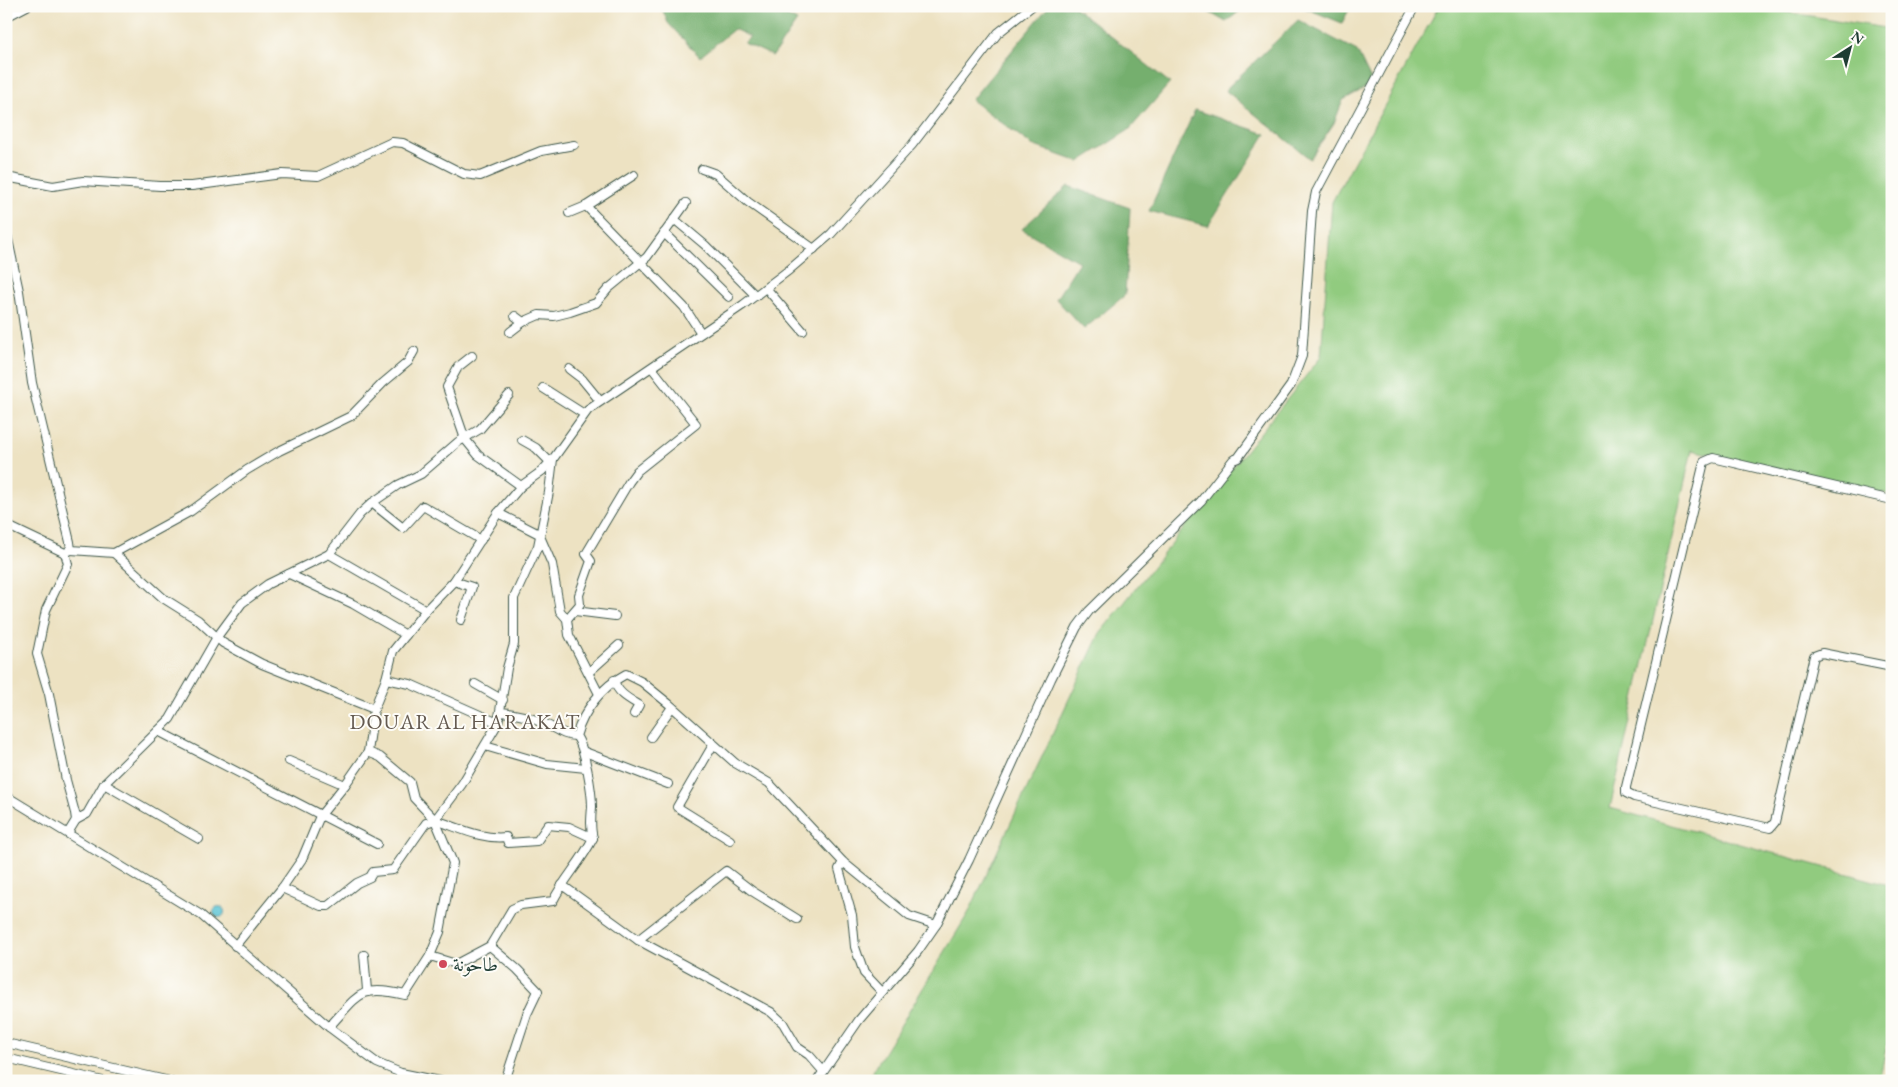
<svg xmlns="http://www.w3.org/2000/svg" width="1898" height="1087" font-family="'EB Garamond',Amiri,serif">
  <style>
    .green { fill: #91cb7f; stroke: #58845a }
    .forest { fill: #74af6e; stroke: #4a7651 }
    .water { fill: #5bc5d6; stroke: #3d8185 }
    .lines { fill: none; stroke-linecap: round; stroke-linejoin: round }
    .street-casing { stroke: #3e5649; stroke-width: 10 }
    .street { stroke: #fff; stroke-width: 8 }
    .poi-dot { fill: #d1495b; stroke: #fdfcf7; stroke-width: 2 }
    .labels { text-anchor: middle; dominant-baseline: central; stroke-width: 4; stroke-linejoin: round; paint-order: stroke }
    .poi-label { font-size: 19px; fill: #1f3d34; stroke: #fdfcf7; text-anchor: start }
    .quarter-label { font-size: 21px; letter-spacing: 1px; fill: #645a50; stroke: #fdfcf7 }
  </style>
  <rect width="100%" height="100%" fill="#fdfcf7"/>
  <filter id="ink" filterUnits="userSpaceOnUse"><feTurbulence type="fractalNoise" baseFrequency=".02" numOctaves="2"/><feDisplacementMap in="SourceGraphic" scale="10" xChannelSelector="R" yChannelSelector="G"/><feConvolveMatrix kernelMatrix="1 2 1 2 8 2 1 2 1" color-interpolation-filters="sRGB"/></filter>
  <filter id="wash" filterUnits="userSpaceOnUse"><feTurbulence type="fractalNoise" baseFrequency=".0096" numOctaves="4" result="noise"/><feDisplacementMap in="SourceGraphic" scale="20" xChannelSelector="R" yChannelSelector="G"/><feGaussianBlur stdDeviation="1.12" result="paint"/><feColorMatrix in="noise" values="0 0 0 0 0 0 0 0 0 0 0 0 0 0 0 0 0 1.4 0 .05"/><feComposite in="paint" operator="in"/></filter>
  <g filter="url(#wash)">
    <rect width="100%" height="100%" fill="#ede2c2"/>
    <polygon class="green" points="1439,6 1748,6 1892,29 1892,495 1692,450 1610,808 1892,886 1892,1021 1879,1081 867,1081 969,912 1100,633 1321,357 1332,202"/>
    <g class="forest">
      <polygon points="661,6 772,6 771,8 797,21 773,56 744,43 750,37 734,29 700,57 668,23"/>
      <polygon points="1049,6 1073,6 1170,83 1129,130 1079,162 1032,145 971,100"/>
      <polygon points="1198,6 1246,6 1226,22"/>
      <polygon points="1300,6 1351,6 1342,23"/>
      <polygon points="1298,20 1357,51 1373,84 1343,100 1334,123 1310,159 1225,90"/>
      <polygon points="1195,110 1266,134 1208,226 1149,211"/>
      <polygon points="1068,186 1130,208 1125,295 1084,329 1056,299 1079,262 1022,229"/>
    </g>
    <circle class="water" cx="219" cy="912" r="5.5"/>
  </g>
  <g filter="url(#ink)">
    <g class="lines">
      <defs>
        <g id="street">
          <polyline points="6,17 27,6"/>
          <polyline points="702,169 716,174 748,202 814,249"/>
          <polyline points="634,175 586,206 684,307 701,333"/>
          <polyline points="6,177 53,186 83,181 160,186 192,186 282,174 318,176 392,142 403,143 464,174 480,176 541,151 574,145"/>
          <polyline points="569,213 586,206"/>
          <polyline points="674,219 705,245 756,296"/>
          <polyline points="6,230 19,291 32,383 70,542 71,550 65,553"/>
          <polyline points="664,233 729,297"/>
          <polyline points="766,288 803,331"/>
          <polyline points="515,316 523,322 539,315 554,316 570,312 596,303 608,289 647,257 686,203"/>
          <polyline points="510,332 523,322"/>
          <polyline points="472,356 458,367 447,387 465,439 478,455 521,486"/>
          <polyline points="569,369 582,379 600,401"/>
          <polyline points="543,388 584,414"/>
          <polyline points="522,440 536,448 550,462"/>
          <polyline points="1892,500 1713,458 1704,462 1626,787 1626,793 1634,797 1770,828 1775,822 1814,656 1822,653 1892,667"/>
          <polyline points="372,503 403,528 423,506 481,540"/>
          <polyline points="498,513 539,534 552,564 560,611 567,619 569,635 599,694"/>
          <polyline points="6,525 65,553"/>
          <polyline points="71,550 114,553 163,598 198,620 223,643 262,664 374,709 386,679 393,651 426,610 454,581 498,513 521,486 542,471 553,459 588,410 743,305 789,270 831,234 912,145 998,33 1032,6"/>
          <polyline points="65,553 68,564 46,610 37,654 49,694 66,780 75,813 76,820 68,833"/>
          <polyline points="114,553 191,511 247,470 279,451 351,416 383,383 408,362 414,351"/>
          <polyline points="289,574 353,604 406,635"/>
          <polyline points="454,581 472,587 461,620"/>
          <polyline points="426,610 329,554 360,514 372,503 398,485 421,474 458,442 480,429 509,395"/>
          <polyline points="575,611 615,616"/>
          <polyline points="567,619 580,604 579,595 591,561 586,554 629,482 637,471 696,424 652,368"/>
          <polyline points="589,672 619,645"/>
          <polyline points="386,679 410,684 498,723"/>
          <path d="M 614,680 C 617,693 629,699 639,705 L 634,714"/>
          <polyline points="475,684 503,700"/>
          <path d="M 500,712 C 514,713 530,717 543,723 C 555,728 563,736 576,736"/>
          <polyline points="158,731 377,844"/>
          <polyline points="651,737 672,707"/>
          <polyline points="713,745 677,807 730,840"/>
          <polyline points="485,746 547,764 586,768"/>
          <polyline points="585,752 668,784"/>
          <polyline points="289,761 345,785"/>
          <polyline points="104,784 199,839"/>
          <polyline points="6,796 201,915 329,1027 377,1063 401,1073 440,1081"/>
          <polyline points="76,820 87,814 104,784 170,719 217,637 242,603 268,584 329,554"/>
          <path d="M 435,820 C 458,827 481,840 506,837 L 508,843 L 537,841 L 548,825 L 569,827 L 593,838"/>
          <polyline points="843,862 839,869 852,915 855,947 864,973 882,992"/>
          <polyline points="562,885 638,940 771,1012 783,1023 797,1047 809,1055 823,1071"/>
          <polyline points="282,888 321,906 328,906 357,883 370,877 373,872 393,870 426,823 435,820 462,784 498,723 507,668 514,644 514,598 538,546 549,492 553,459"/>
          <polyline points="638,940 726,871 752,891 797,919"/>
          <polyline points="235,946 282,888 302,859 320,816 345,785 368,752 374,709"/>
          <polyline points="364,955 367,990"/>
          <polyline points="430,956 456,964 490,946"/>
          <path d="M 329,1027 C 359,995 359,984 405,995 L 430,956 L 440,932 L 453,863 L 435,820 L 414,798 L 410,782 L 380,757 L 368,752"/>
          <polyline points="6,1043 170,1081"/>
          <polyline points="6,1058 103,1081"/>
          <path d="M 505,1081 L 527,1014 L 538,991 L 517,969 L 490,946 L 512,909 L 521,905 L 553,901 C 564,879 582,861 593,838 C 590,828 591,818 592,807 C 592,792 585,747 576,736 C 584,710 601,687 626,674 L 642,682 L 669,704 L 735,763 L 769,783 L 843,862 L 909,916 L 936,925"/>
          <polyline points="817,1081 859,1020 918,951 936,925 969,860 1051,679 1077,627 1089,611 1201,501 1233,460 1238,458 1291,385 1302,356 1312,211 1316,192 1415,6"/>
        </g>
      </defs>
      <use href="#street" class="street-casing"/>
      <use href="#street" class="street"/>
    </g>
  </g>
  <circle class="poi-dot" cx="443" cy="964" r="5"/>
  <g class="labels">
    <g class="poi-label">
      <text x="453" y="964">طاحونة</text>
    </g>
    <g class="quarter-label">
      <text x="465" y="721">DOUAR AL HARAKAT</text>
    </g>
  </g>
  <rect width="1898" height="1087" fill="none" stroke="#fdfcf7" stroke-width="25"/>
  <g transform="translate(1850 48) rotate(36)" stroke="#fdfcf7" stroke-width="4" paint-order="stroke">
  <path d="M0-4L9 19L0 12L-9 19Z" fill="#1f3d34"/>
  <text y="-8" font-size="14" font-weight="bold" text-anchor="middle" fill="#1f3d34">N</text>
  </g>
</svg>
